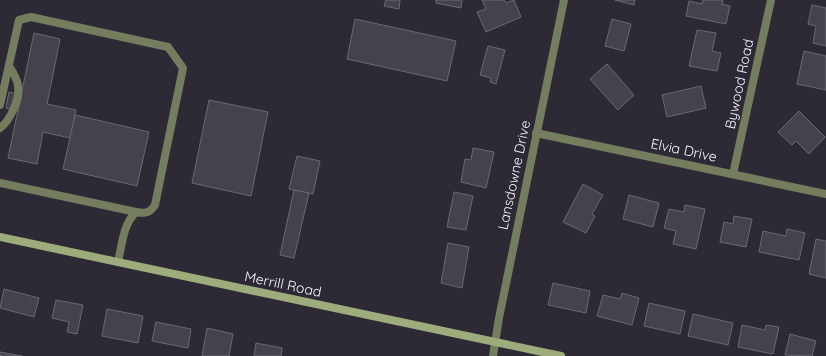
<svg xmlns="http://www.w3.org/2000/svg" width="826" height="356" font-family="Quicksand,sans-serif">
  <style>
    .building { fill: #45424d; stroke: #6b6874 }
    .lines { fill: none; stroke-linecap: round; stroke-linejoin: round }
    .lane { stroke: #757d5f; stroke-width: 8 }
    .street { stroke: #757d5f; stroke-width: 8 }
    .secondary { stroke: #9eab7a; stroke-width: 8 }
    .labels { text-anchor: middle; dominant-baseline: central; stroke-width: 3; stroke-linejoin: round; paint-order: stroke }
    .street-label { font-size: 14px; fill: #f5f3fa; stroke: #2d2a35 }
  </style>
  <rect width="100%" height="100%" fill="#2d2a35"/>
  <g class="building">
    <polygon points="386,0 400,0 399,9 384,6"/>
    <polygon points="436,0 462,0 461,8 436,3"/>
    <polygon points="482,0 504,0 506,3 514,0 521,17 486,32 477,12 486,9"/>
    <polygon points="615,0 635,0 634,5"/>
    <polygon points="703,0 723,0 722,4 730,6 726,24 686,16 689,1 702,4"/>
    <polygon points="812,5 826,8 826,46 813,43 816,26 808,24"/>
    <polygon points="355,19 456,41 447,81 347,59"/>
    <polygon points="612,19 631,24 624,51 605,46"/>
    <polygon points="697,30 716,33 712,51 721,53 717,71 689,66"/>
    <polygon points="34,33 60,39 47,104 76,110 70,138 43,132 37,164 8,158"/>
    <polygon points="488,46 505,50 496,84 490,82 491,78 480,75"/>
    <polygon points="804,51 826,56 826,90 797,84"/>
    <polygon points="607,64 634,95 618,110 590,79"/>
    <polygon points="701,86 706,108 667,117 662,95"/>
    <polygon points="9,92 22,95 18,111 6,108"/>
    <polygon points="209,100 268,112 251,196 192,183"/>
    <polygon points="799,111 825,137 809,154 796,141 792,145 778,132"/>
    <polygon points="75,115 149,132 137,186 63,169"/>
    <polygon points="473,148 494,152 486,188 461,182 465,159 471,160"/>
    <polygon points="297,156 320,161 313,194 289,189"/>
    <polygon points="583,184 603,195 592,214 595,216 586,233 563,222"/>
    <polygon points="294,190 309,193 294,258 280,255"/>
    <polygon points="454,192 473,196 466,230 447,227"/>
    <polygon points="629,195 659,203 653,227 623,219"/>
    <polygon points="685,205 705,209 696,249 673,244 676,231 664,228 669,209 684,212"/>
    <polygon points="734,216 752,219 746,247 720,242 724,222 733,224"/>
    <polygon points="787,229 805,233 799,260 759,252 763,231 786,236"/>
    <polygon points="816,239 826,241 826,278 809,274"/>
    <polygon points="448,243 469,247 462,288 441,283"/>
    <polygon points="553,283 590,291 586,313 548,305"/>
    <polygon points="4,289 39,298 34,317 0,308"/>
    <polygon points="622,293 639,298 632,325 597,316 603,295 620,299"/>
    <polygon points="56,300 83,305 77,334 67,332 69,322 52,318"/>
    <polygon points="649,303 685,311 680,334 644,326"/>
    <polygon points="107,309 143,316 138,343 102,336"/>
    <polygon points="693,314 733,323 728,345 688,336"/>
    <polygon points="156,322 191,329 188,348 152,341"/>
    <polygon points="742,325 765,330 766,325 779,327 773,354 738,347"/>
    <polygon points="207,328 233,334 229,356 202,356"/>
    <polygon points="790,334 816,341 812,356 785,355"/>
    <polygon points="256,343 282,348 281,356 254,356"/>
    <polygon points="0,352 22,356 0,356"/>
  </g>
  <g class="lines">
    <g class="lane">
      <path d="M 0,105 L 19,20 L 31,17 L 168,47 L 183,68 L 155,205 C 150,213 145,214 136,212 C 123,224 122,245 118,262"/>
      <path d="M 0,128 C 10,121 20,99 18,86 C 17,78 13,72 9,66"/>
      <polyline points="0,183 136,212"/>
    </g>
    <g class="street">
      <polyline points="536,133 826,194"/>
      <polyline points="733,174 771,0"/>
      <polyline points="493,356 499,318 564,0"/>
    </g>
    <polyline class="secondary" points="0,237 561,356"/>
  </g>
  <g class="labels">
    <g class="street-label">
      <text transform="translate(739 84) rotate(-78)">Bywood Road</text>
      <text transform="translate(684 150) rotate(12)">Elvia Drive</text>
      <text transform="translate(514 175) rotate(-78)">Lansdowne Drive</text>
      <text transform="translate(283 284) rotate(12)">Merrill Road</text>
    </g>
  </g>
</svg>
